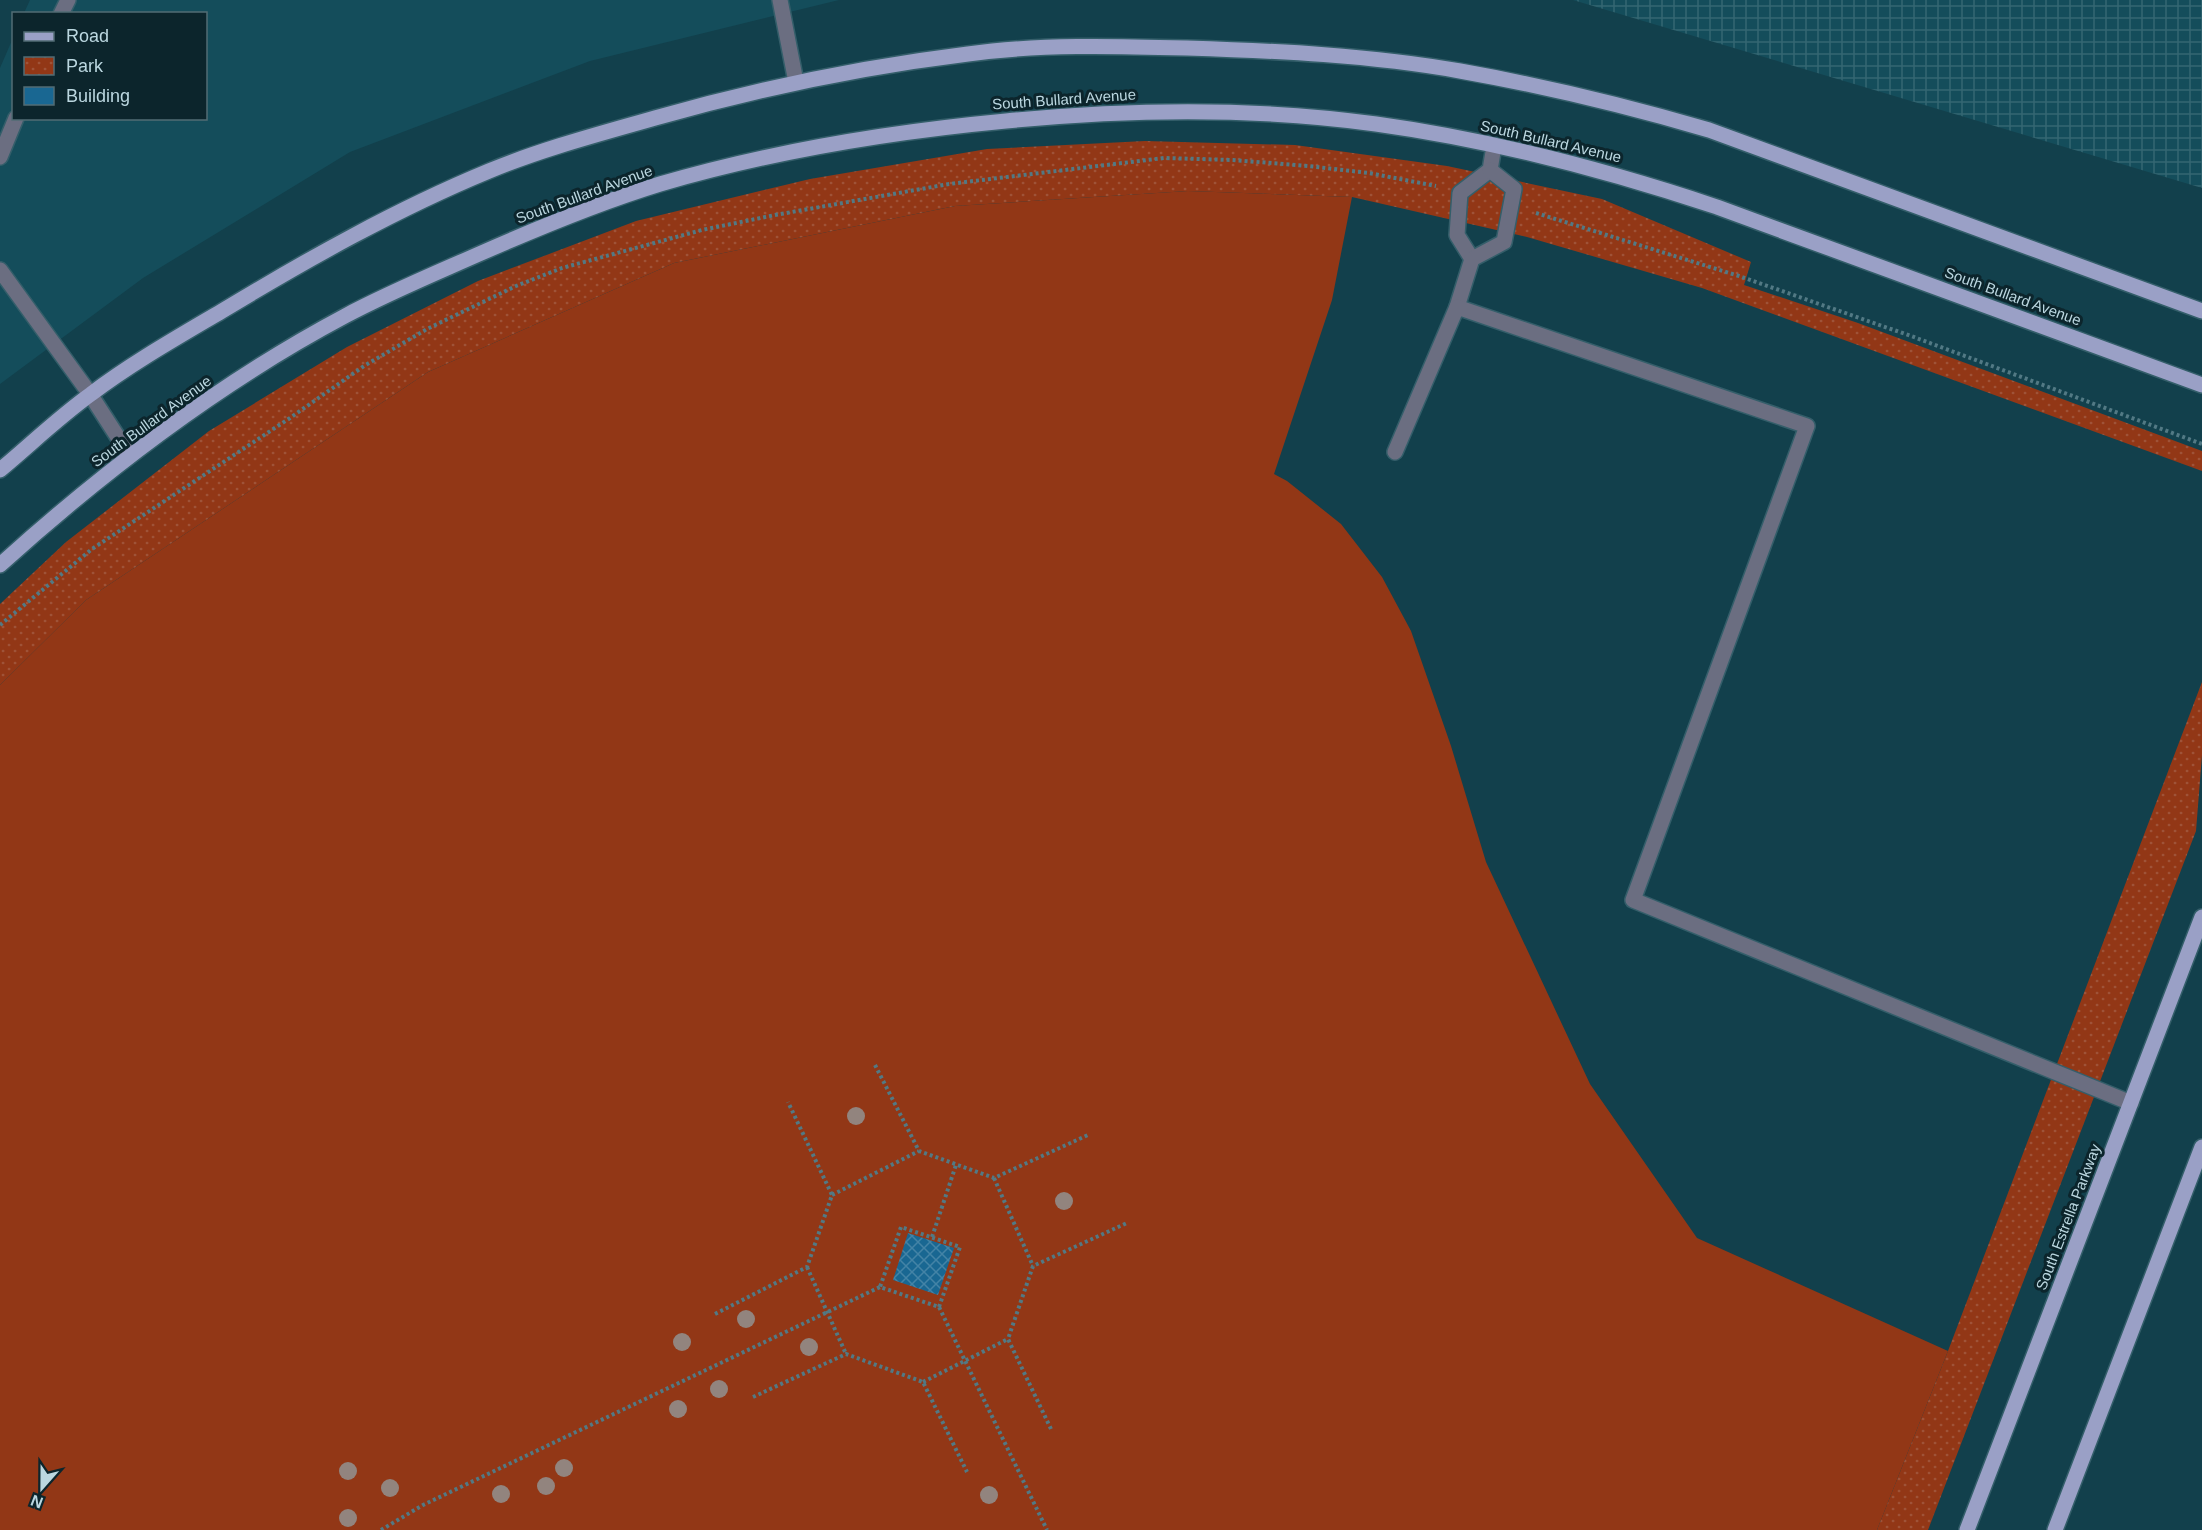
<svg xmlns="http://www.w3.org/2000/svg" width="2202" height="1530" font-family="Helvetica,sans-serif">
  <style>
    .built { fill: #144d5b }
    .industrial { fill: url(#industrial-grid) }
    .grass { fill: #923716 }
    .park { fill: url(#park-dots) }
    .building { fill: url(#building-cross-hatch) }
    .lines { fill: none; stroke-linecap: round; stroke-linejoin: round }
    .minor-casing { stroke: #345e6a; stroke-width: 18 }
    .major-casing { stroke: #345e6a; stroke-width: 18 }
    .path { stroke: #527984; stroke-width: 4; stroke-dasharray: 3 3; stroke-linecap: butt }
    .minor { stroke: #6b6e81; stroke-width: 15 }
    .major { stroke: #9aa0c6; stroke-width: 15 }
    .tree { fill: #92847e }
    .labels { text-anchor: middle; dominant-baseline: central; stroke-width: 6; stroke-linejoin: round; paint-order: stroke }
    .street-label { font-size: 15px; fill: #bbd7e0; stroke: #0c252c }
  </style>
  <defs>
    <pattern id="industrial-grid" width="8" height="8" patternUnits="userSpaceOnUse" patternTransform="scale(1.5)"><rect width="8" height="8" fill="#144d5b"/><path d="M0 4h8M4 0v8" fill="none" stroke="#346672"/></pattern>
    <pattern id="park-dots" width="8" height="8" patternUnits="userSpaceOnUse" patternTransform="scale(1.5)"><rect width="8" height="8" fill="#923716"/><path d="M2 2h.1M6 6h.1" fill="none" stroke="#9f5338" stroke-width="1.8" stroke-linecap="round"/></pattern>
    <pattern id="building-cross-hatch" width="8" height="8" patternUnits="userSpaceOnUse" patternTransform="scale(1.5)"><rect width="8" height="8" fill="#196792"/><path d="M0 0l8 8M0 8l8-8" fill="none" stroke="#4383a6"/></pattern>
  </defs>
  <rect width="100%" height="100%" fill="#12404c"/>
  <polygon class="built" points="30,0 839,0 590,61 350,152 143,278 0,384 0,68 13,38 14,118 206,118 206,14 24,13"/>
  <polygon class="industrial" points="1573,0 2202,0 2202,188"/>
  <polygon class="grass" points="1188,191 1352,197 1332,300 1274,474 1287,481 1341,524 1382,577 1411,631 1451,746 1486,862 1590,1084 1697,1238 1948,1351 1877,1530 0,1530 0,685 86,600 428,372 674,263 955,206"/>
  <g class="park">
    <polygon points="1145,141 1295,145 1447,166 1602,199 1751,262 1744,285 1858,323 2202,451 2202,471 1702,288 1527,237 1352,197 1188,191 955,206 674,263 428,372 86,600 0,685 0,604 66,542 209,431 347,347 478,281 636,221 810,179 987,149"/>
    <polygon points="2202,682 2202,755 2196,831 1928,1530 1877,1530 1948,1351"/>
  </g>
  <polygon class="building" points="908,1233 954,1248 938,1295 893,1280"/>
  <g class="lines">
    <defs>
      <g id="minor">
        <polyline points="780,0 796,82"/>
        <polyline points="61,14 68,0"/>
        <polyline points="0,157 16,118"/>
        <polyline points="1472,259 1457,235 1460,193 1490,170 1494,146"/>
        <polyline points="0,270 90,394 130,456"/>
        <polyline points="1457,307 1472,259 1504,242 1514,189 1490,170"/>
        <polyline points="1395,452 1457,307 1807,426 1633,900 2131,1103"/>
      </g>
      <g id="major">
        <path d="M 0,470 C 30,445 59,417 91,394 C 132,363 178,337 222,311 C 308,259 397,209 489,171 C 542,149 599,134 655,118 C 757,89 862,67 968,54 C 1040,44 1114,46 1187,48 C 1278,51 1370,55 1460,71 C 1544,86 1627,106 1709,130 L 2202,311"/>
        <path d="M 0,565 C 105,470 219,383 345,316 C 388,293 434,274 479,254 C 538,228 598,203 660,184 C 773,151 889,132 1006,121 C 1129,109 1253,107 1376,124 C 1492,140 1606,170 1717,207 L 2202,385"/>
        <polyline points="1967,1530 2202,917"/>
        <polyline points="2055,1530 2202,1147"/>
      </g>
    </defs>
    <use href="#minor" class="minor-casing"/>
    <use href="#major" class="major-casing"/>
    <g class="path">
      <polyline points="1536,213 1739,276 1911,336 2202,444"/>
      <polyline points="0,625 92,549 290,418 364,366 427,329 516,286 562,268 702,230 775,215 949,184 1164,158 1233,160 1308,166 1369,173 1436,186"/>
      <polyline points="875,1065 919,1151 994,1178 1088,1135"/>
      <polyline points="994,1178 1033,1266"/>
      <polyline points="832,1195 919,1151"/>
      <polyline points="932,1237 956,1165"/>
      <polyline points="807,1267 846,1354"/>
      <polyline points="939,1307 960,1247 901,1227 880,1287 939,1307 1047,1530"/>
      <polyline points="715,1314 807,1267 832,1195 788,1102"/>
      <polyline points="923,1382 1008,1339"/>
      <polyline points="753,1397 846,1354 923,1382 967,1472"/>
      <polyline points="1051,1429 1008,1339 1033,1266 1127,1223"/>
      <polyline points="381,1530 423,1505 880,1287"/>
    </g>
    <use href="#minor" class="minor"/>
    <use href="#major" class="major"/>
  </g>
  <g class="tree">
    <circle cx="856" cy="1116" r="9"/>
    <circle cx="1064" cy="1201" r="9"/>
    <circle cx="746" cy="1319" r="9"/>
    <circle cx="682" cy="1342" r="9"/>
    <circle cx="809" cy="1347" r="9"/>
    <circle cx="719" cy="1389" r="9"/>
    <circle cx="678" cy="1409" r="9"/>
    <circle cx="564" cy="1468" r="9"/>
    <circle cx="348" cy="1471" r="9"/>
    <circle cx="546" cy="1486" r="9"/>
    <circle cx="390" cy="1488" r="9"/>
    <circle cx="501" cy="1494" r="9"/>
    <circle cx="989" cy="1495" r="9"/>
    <circle cx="348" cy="1518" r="9"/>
  </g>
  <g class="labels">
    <g class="street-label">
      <text transform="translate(1064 99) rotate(-4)">South Bullard Avenue</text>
      <text transform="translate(1551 141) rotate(13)">South Bullard Avenue</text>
      <text transform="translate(584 194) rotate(-20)">South Bullard Avenue</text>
      <text transform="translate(2013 296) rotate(20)">South Bullard Avenue</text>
      <text transform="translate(151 421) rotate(-36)">South Bullard Avenue</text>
      <text transform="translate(2068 1217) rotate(-69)">South Estrella Parkway</text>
    </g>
  </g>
  <rect x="12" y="12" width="195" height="108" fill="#0c252c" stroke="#526c74" stroke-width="1.5"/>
  <rect x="24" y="32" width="30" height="9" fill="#9aa0c6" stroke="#526c74" stroke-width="1.5"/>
  <text x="66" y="42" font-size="18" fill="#bbd7e0">Road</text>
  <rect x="24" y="57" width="30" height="18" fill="url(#park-dots)" stroke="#526c74" stroke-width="1.5"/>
  <text x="66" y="72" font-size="18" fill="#bbd7e0">Park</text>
  <rect x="24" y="87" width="30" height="18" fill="#196792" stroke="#526c74" stroke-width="1.5"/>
  <text x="66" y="102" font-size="18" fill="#bbd7e0">Building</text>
  <g transform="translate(42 1488) rotate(201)" stroke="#0c252c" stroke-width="4.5" paint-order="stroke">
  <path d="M0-4.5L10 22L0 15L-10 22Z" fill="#bbd7e0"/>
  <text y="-9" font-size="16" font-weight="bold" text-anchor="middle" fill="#bbd7e0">N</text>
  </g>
</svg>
